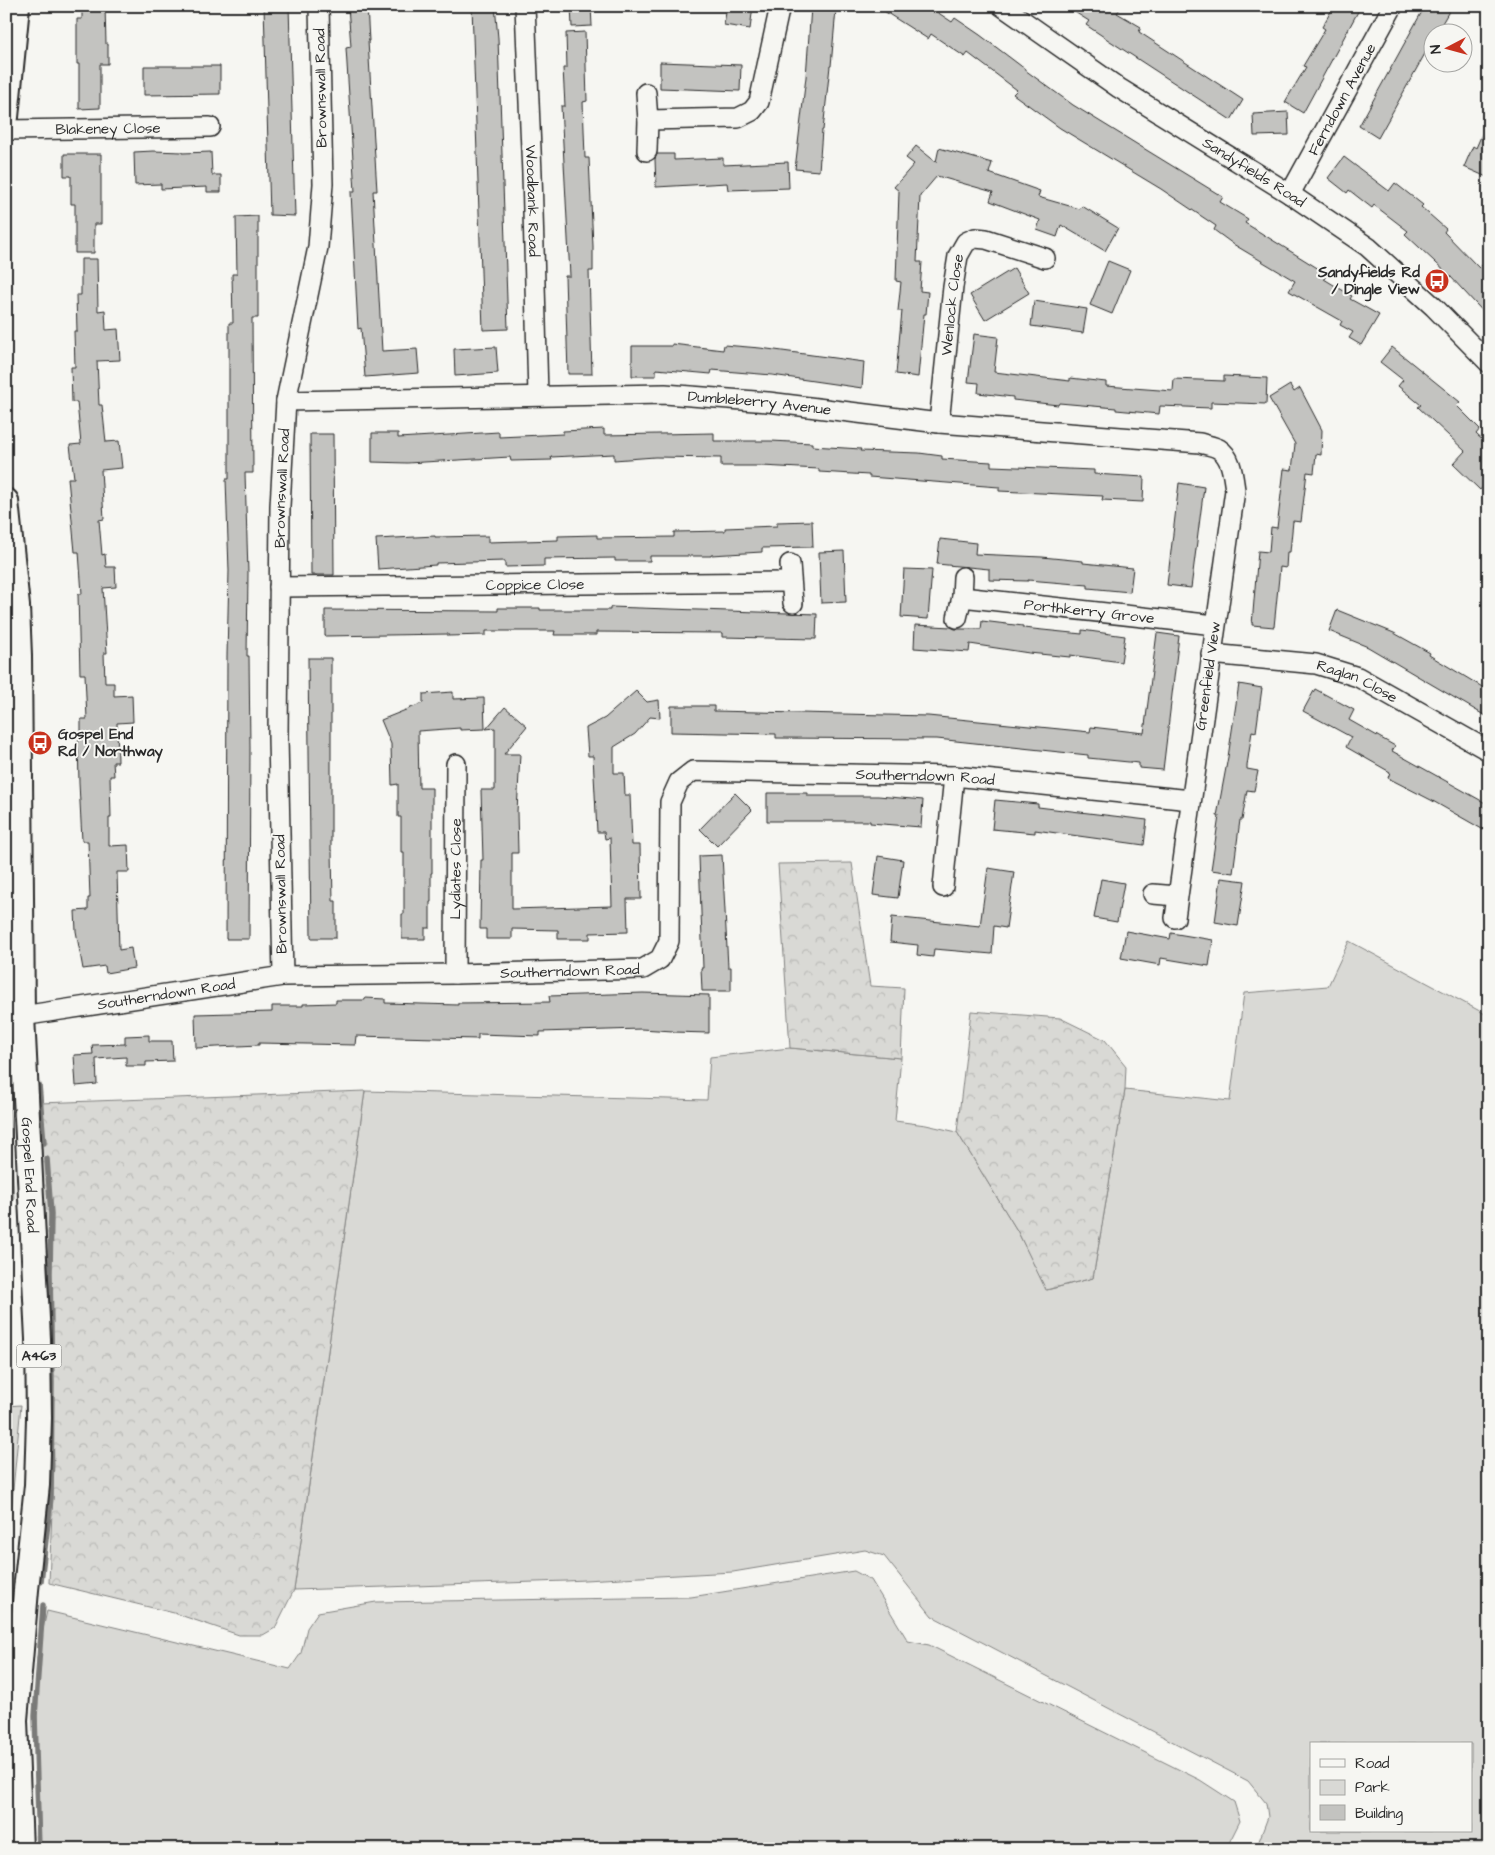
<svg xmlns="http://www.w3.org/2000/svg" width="1495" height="1855" font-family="'Architects Daughter',sans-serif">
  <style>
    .green { fill: #d9d9d5; stroke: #828280; fill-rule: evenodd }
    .forest { fill: url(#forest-crowns); stroke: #828280 }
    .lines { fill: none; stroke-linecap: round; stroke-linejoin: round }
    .stream { stroke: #7a7a78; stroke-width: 5.5 }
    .building { fill: #c3c3c0; stroke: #2b2b2b }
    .minor-casing { stroke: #2b2b2b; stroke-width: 22 }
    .major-casing { stroke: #2b2b2b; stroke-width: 28 }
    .minor { stroke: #f6f6f2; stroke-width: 19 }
    .major { stroke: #f6f6f2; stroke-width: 24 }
    .labels { text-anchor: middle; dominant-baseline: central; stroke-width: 4; stroke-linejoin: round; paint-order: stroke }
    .shield { fill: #f6f6f2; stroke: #686867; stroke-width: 1 }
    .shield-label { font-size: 14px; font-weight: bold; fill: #2b2b2b }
    .street-label { font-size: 15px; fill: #2b2b2b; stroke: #f6f6f2 }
    .poi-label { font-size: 15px; font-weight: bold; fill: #2b2b2b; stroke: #f6f6f2; text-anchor: end }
  </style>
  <defs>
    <pattern id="forest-crowns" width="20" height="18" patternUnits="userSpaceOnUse" patternTransform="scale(1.25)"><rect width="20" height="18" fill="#d9d9d5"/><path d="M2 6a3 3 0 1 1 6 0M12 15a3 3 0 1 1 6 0" fill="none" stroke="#babab7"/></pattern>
  </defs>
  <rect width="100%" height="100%" fill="#f6f6f2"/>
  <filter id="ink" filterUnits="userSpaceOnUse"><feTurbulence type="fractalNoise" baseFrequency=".02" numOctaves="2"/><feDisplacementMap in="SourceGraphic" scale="10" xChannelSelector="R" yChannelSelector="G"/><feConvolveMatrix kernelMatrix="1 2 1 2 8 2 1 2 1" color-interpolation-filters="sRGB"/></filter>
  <g filter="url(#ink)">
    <g class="green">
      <path d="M 1349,941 L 1489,1016 L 1489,1849 L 1256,1849 L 1268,1817 L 1266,1803 L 1248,1781 L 932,1616 L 884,1556 L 865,1550 L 733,1572 L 566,1581 L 294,1590 L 365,1091 L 707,1100 L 710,1057 L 790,1048 L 901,1058 L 895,1121 L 926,1125 L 957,1132 L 1018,1232 L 1047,1290 L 1093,1278 L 1125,1090 L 1230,1101 L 1244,993 L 1328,986 ZM 1311,1744 L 1471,1744 L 1471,1831 L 1311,1831 Z"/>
      <polygon points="21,1405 6,1564 6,1406"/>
      <polygon points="854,1571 871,1580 908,1641 929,1645 1200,1780 1234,1802 1240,1821 1226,1849 37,1849 37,1657 47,1611 290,1669 301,1653 307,1628 318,1612 376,1602 691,1597"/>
    </g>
    <g class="forest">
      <polygon points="852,863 870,986 904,988 901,1058 790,1048 778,864"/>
      <polygon points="971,1011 1060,1018 1105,1040 1126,1066 1125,1090 1093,1278 1046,1290 1018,1232 957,1132"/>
      <polygon points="6,1039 14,1200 6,1208"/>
      <polygon points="365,1091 294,1590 275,1628 263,1635 239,1635 174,1613 49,1583 54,1464 40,1103"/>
    </g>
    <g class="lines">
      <g class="stream">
        <polyline points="39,1085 44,1143"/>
        <polyline points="41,1581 51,1498 52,1383 50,1273 51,1214 47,1159"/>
        <polyline points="39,1849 35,1716 43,1605"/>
      </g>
    </g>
    <g class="building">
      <polygon points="82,6 105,6 106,44 108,44 108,64 100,64 100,108 79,109 79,64 77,64 77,19 82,19"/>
      <polygon points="264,6 289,6 295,216 270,215"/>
      <polygon points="348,6 367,6 369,41 368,41 377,191 373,191 382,351 417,349 419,373 365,377 361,328 358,329 351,192 355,192 346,48 351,47"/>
      <polygon points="472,6 495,6 498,38 508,329 483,330"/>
      <polygon points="571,6 591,6 592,26 572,27"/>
      <polygon points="727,6 753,6 750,29 724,25"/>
      <polygon points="876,6 928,6 952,22 955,18 980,35 1025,69 1025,70 1073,105 1223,197 1220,202 1248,219 1245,223 1327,274 1324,279 1352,296 1350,299 1379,315 1361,345 1349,338 1353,332 1340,325 1342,321 1289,291 1295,281 1233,244 1214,230 1216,226 1161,189 1060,128 1013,94 1017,90 968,53 965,57 931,34 928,39"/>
      <polygon points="1065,6 1122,6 1117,13 1141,27 1139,32 1243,100 1231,120 1110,41 1086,25 1089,21"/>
      <polygon points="1334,6 1361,6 1303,113 1285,102 1306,67 1303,66 1325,29 1322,27"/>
      <polygon points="1425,6 1452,6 1437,32 1432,32 1432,41 1378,138 1359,126"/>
      <polygon points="811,7 836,9 831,66 830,66 823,130 822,130 819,171 795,169 806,77"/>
      <polygon points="585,32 587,101 583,102 585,158 589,158 593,246 593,271 589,271 592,374 568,374 565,276 570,276 561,106 565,106 563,68 567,68 566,33"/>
      <polygon points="660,62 741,65 740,91 660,88"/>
      <polygon points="144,66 220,66 220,94 144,95"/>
      <polygon points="1288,112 1289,135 1254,136 1253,114"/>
      <polygon points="1489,118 1489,178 1464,167 1473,146 1476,148"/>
      <polygon points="916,146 936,162 939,148 992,163 989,173 1040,191 1038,197 1080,209 1082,206 1118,228 1105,251 1061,225 1057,237 1037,230 1040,220 990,201 993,192 937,176 920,196 917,262 922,262 920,291 928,292 926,314 924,314 918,377 896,374 902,311 898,311 901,282 896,281 899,191 894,187 914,164 906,158"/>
      <polygon points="153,151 182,152 182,153 211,152 212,175 221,175 221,192 207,192 207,187 161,189 161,184 135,185 134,152"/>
      <polygon points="64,154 101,154 101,224 94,224 94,253 75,253 75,204 71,204 71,176 64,176"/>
      <polygon points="657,154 674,154 674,160 723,158 723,165 788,162 789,188 728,190 727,183 656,187 655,159"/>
      <polygon points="1344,157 1389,191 1395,183 1423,205 1421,207 1446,229 1444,232 1479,268 1482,265 1489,273 1489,318 1450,276 1405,234 1408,231 1374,205 1372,208 1349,190 1347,193 1328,178"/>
      <polygon points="258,216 258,318 252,318 253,473 245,473 248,573 247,656 249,656 250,748 249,939 226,939 227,656 229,571 226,479 229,479 229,323 233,323 232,274 237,274 236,217"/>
      <polygon points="81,259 97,259 98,311 105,310 106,330 118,329 120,360 97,361 99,405 102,405 106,442 119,441 122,468 101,470 104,519 99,520 102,555 105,554 106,567 115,567 116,587 103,588 107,653 104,653 105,683 114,683 114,696 132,695 133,722 117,723 118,762 113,762 114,776 110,776 111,818 109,818 109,846 128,845 129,872 117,872 119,950 131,948 134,968 106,973 105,966 83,969 76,931 75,911 88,910 88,898 90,898 88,841 82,841 79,783 78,740 81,740 81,719 87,719 85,674 80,674 78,594 82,594 79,552 75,552 68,478 74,478 70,445 81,444 77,402 72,402 71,367 75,367 74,331 77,331 76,295 81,295"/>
      <polygon points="1108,261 1130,270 1112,314 1090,305"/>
      <polygon points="1014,268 1029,293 985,320 970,295"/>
      <polygon points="1034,301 1087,309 1083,333 1031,326"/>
      <polygon points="974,334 998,337 994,372 1070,381 1070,378 1106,382 1106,386 1173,391 1174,379 1224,381 1224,376 1267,378 1266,404 1211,402 1211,408 1160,406 1159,414 1116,410 1116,408 1059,403 1058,405 1013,400 1013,397 978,393 979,383 968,382"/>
      <polygon points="672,344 723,350 724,345 760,348 864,362 862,388 772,375 712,370 711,374 656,369 656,376 632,376 632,346 672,346"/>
      <polygon points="496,347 498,373 455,376 454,349"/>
      <polygon points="1392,347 1460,402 1456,405 1480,429 1476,434 1489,446 1489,480 1480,490 1453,464 1465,451 1418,407 1421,405 1398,386 1403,380 1380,362"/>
      <polygon points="1290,385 1294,392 1300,388 1322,430 1321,455 1316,454 1314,473 1307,472 1301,522 1293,521 1290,552 1287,552 1286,568 1280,567 1274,627 1252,625 1258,551 1269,552 1271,527 1277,528 1284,469 1292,470 1295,444 1269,398"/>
      <polygon points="604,429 604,435 714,433 714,441 771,441 812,443 812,446 861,449 860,451 919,453 942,456 942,459 991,462 991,466 1094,470 1094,474 1144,477 1143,502 1102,500 1103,496 999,491 999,487 869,477 869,475 819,472 819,469 762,466 721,466 721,458 655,457 614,460 614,454 551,457 552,460 511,461 510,457 407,463 372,462 372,433 398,433 398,438 499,432 499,437 563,434 563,431"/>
      <polygon points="310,434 333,434 334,575 311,575"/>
      <polygon points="1179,483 1204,487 1191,588 1167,585"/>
      <polygon points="812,521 813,547 762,548 762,552 711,555 711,556 650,556 650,561 615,561 615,558 544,559 544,566 505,567 505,561 436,563 436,565 378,569 376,539 435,536 435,537 488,536 488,542 558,540 558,536 597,535 597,538 674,537 674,532 725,531 725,528 777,526 777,522"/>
      <polygon points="940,539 976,543 975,554 1042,557 1083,561 1083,563 1133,568 1130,592 1088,588 1088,585 1028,580 1028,581 989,580 989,569 937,564"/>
      <polygon points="844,551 846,602 821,603 819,552"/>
      <polygon points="904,569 932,570 928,619 901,617"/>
      <polygon points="610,607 817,614 816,639 722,637 722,633 596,632 596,635 554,635 555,631 486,631 486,635 448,636 448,634 325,636 325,610 498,611 498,608 540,608 540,610 610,610"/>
      <polygon points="1337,610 1394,633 1430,653 1429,655 1489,691 1489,718 1368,647 1329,631"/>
      <polygon points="982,621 1023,626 1023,628 1082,634 1082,630 1125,636 1121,662 1070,655 1070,657 1029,653 970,644 969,652 914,648 915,625 951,627 955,629 981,629"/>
      <polygon points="1157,633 1179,636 1163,770 1139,768 1139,763 1088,758 1088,755 937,739 776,738 776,734 671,732 671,706 714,706 714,711 928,716 1090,732 1091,727 1144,733"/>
      <polygon points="308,658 331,658 331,851 332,851 333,901 336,901 336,938 311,938"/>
      <polygon points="1239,684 1262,688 1256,732 1252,731 1247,766 1247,769 1258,771 1254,791 1247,790 1242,820 1240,820 1233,873 1211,870 1219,816 1217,816 1228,757"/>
      <polygon points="1315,689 1354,710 1349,720 1395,746 1392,751 1489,805 1489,833 1431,800 1388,778 1390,772 1346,747 1351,737 1303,711"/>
      <polygon points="636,691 647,702 659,700 660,718 650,717 635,734 614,747 614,773 624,773 625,795 630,795 632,845 640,845 641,899 627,899 628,932 590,933 590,939 558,939 558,930 512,929 512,939 486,939 486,929 480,929 481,860 483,860 481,790 495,790 495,728 486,729 505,707 527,726 504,754 520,754 517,812 518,853 512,853 512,909 612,906 610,838 605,839 604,832 597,832 593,756 588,756 586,728 605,718"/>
      <polygon points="453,692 453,699 484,698 485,729 460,730 460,728 418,731 419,788 432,788 432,873 431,873 431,902 430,902 430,928 425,928 425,939 402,939 402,914 404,914 404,852 401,852 401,817 398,817 398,784 392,785 391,744 381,720 423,703 423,694"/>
      <polygon points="735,793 752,810 717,846 700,829"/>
      <polygon points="767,793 808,793 808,796 878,796 923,800 921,827 870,823 870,821 767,821"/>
      <polygon points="995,800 1038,804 1038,807 1147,820 1144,845 1035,830 1035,833 992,829"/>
      <polygon points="722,855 728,967 731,967 731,991 702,991 701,968 703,968 699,856"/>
      <polygon points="878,856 903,860 898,898 873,895"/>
      <polygon points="988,868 1014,872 1006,928 994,926 992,954 934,949 933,957 917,955 918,945 890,942 892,917 980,926"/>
      <polygon points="1221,878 1245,881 1238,926 1215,922"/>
      <polygon points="1101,879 1124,883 1117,922 1094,918"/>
      <polygon points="1126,931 1170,939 1171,933 1213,940 1209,966 1161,958 1160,965 1121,958"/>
      <polygon points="643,993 709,995 709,1033 673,1032 673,1031 641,1029 540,1032 540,1036 478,1034 478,1039 356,1036 355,1045 259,1043 259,1045 196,1048 195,1014 272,1012 272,1006 303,1006 303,1004 336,1003 336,1000 365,1000 365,998 385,999 385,1003 458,1005 458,1003 550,1002 549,996"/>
      <polygon points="149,1035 149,1041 172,1041 173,1061 146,1062 146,1066 126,1066 126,1057 96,1059 97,1084 76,1086 74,1055 93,1054 92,1045 125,1044 125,1036"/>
    </g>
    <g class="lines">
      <defs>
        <g id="minor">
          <path id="s1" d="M 525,6 L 532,174 L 538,395"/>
          <path id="s2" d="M 1002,6 L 1119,88 L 1290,194 L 1368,247 L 1434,307 L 1489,363"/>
          <polyline points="646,93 648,120 647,151"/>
          <polyline points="648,120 738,118 752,111 759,102 780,6"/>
          <path id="s3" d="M 6,130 L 210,127"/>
          <path id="s4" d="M 1290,194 L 1393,6"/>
          <path id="s5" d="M 286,401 L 665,394 L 768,402 L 939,423 L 1200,443 C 1206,445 1214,446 1219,449 C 1232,457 1233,477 1235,490 L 1175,918"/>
          <path id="s6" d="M 939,423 L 953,287 L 958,256 L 966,242 L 975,238 L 986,239 L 1045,258"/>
          <polyline points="790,564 793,603"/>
          <path id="s7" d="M 279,587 L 790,582"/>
          <path id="s8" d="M 962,597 L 1215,625"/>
          <polyline points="957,618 962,597 963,577"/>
          <path id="s9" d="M 1211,654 L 1316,664 L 1358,677 L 1489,751"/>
          <polyline points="943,887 954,776"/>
          <polyline points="1153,894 1177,896"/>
          <path id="s10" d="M 455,974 L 456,764"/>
          <path id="s11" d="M 283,976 L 278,737 L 280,506 L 286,401 L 318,247 L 323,184 L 319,6"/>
          <path id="s12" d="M 22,1016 L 283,976 L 455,974 L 643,969 L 660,959 L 669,941 L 670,802 L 679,782 L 693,771 L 954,776 L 1191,800"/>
        </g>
        <g id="major">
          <polyline points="6,117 17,6"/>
          <path id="s13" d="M 6,501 L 17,606 L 19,656 L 22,1016 L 38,1339 L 39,1418 L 37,1485 L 26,1590 L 15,1720 L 20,1849"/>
        </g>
      </defs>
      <use href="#minor" class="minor-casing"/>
      <use href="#major" class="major-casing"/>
      <use href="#minor" class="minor"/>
      <use href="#major" class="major"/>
    </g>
  </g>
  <defs>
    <symbol id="bus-disc" viewBox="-11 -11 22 22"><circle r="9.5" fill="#c8321e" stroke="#f6f6f2"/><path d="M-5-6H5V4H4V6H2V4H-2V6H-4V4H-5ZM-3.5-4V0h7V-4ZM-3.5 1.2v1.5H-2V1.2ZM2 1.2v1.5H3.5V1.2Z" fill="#fff"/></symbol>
  </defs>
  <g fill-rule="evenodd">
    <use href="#bus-disc" x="1423" y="267" width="28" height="28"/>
    <use href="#bus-disc" x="26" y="729" width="28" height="28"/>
  </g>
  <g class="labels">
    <rect class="shield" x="16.5" y="1344.5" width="45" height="23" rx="4"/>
    <g class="shield-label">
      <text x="39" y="1356">A463</text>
    </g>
    <g class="street-label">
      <text transform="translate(321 88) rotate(-91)">Brownswall Road</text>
      <text stroke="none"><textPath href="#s4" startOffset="108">Ferndown Avenue</textPath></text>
      <text stroke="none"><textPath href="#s3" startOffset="102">Blakeney Close</textPath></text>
      <text stroke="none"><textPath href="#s2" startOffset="302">Sandyfields Road</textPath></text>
      <text stroke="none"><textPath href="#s1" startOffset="195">Woodbank Road</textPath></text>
      <text stroke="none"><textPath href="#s6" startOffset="119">Wenlock Close</textPath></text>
      <text stroke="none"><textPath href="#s5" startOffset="474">Dumbleberry Avenue</textPath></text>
      <text stroke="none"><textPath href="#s11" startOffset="488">Brownswall Road</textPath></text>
      <text stroke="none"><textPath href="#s7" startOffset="256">Coppice Close</textPath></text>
      <text stroke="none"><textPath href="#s8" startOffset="128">Porthkerry Grove</textPath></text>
      <text transform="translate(1208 676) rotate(-82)">Greenfield View</text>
      <text stroke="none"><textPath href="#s9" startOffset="150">Raglan Close</textPath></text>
      <text stroke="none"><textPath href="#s12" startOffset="1075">Southerndown Road</textPath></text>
      <text stroke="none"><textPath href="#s10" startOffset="105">Lydiates Close</textPath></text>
      <text transform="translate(281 894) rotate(-91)">Brownswall Road</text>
      <text stroke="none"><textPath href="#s12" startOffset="551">Southerndown Road</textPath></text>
      <text stroke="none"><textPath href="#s12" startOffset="146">Southerndown Road</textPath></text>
      <text stroke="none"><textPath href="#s13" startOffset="675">Gospel End Road</textPath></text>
    </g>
    <g class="poi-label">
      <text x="1420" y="272">Sandyfields Rd<tspan x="1420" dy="17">/ Dingle View</tspan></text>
      <text x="58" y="734" text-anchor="start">Gospel End<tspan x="58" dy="17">Rd / Northway</tspan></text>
    </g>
  </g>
  <rect width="1495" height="1855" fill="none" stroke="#f6f6f2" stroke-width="25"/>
  <rect x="12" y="12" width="1470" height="1830" fill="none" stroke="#2b2b2b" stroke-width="2" filter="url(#ink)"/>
  <rect x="1310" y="1742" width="162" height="90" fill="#f6f6f2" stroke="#a5a5a2"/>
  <rect x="1320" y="1759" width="25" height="8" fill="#f6f6f2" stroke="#a5a5a2"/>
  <text x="1355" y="1768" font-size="15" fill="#2b2b2b">Road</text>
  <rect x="1320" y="1780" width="25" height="15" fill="#d9d9d5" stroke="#a5a5a2"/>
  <text x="1355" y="1792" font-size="15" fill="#2b2b2b">Park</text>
  <rect x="1320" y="1805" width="25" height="15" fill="#c3c3c0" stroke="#a5a5a2"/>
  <text x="1355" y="1818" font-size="15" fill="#2b2b2b">Building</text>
  <g transform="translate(1448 48) rotate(264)"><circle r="24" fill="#f6f6f2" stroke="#a5a5a2"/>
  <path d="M0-4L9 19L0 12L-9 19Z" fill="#c8321e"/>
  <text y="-8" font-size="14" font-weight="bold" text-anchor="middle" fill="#2b2b2b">N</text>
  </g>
</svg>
